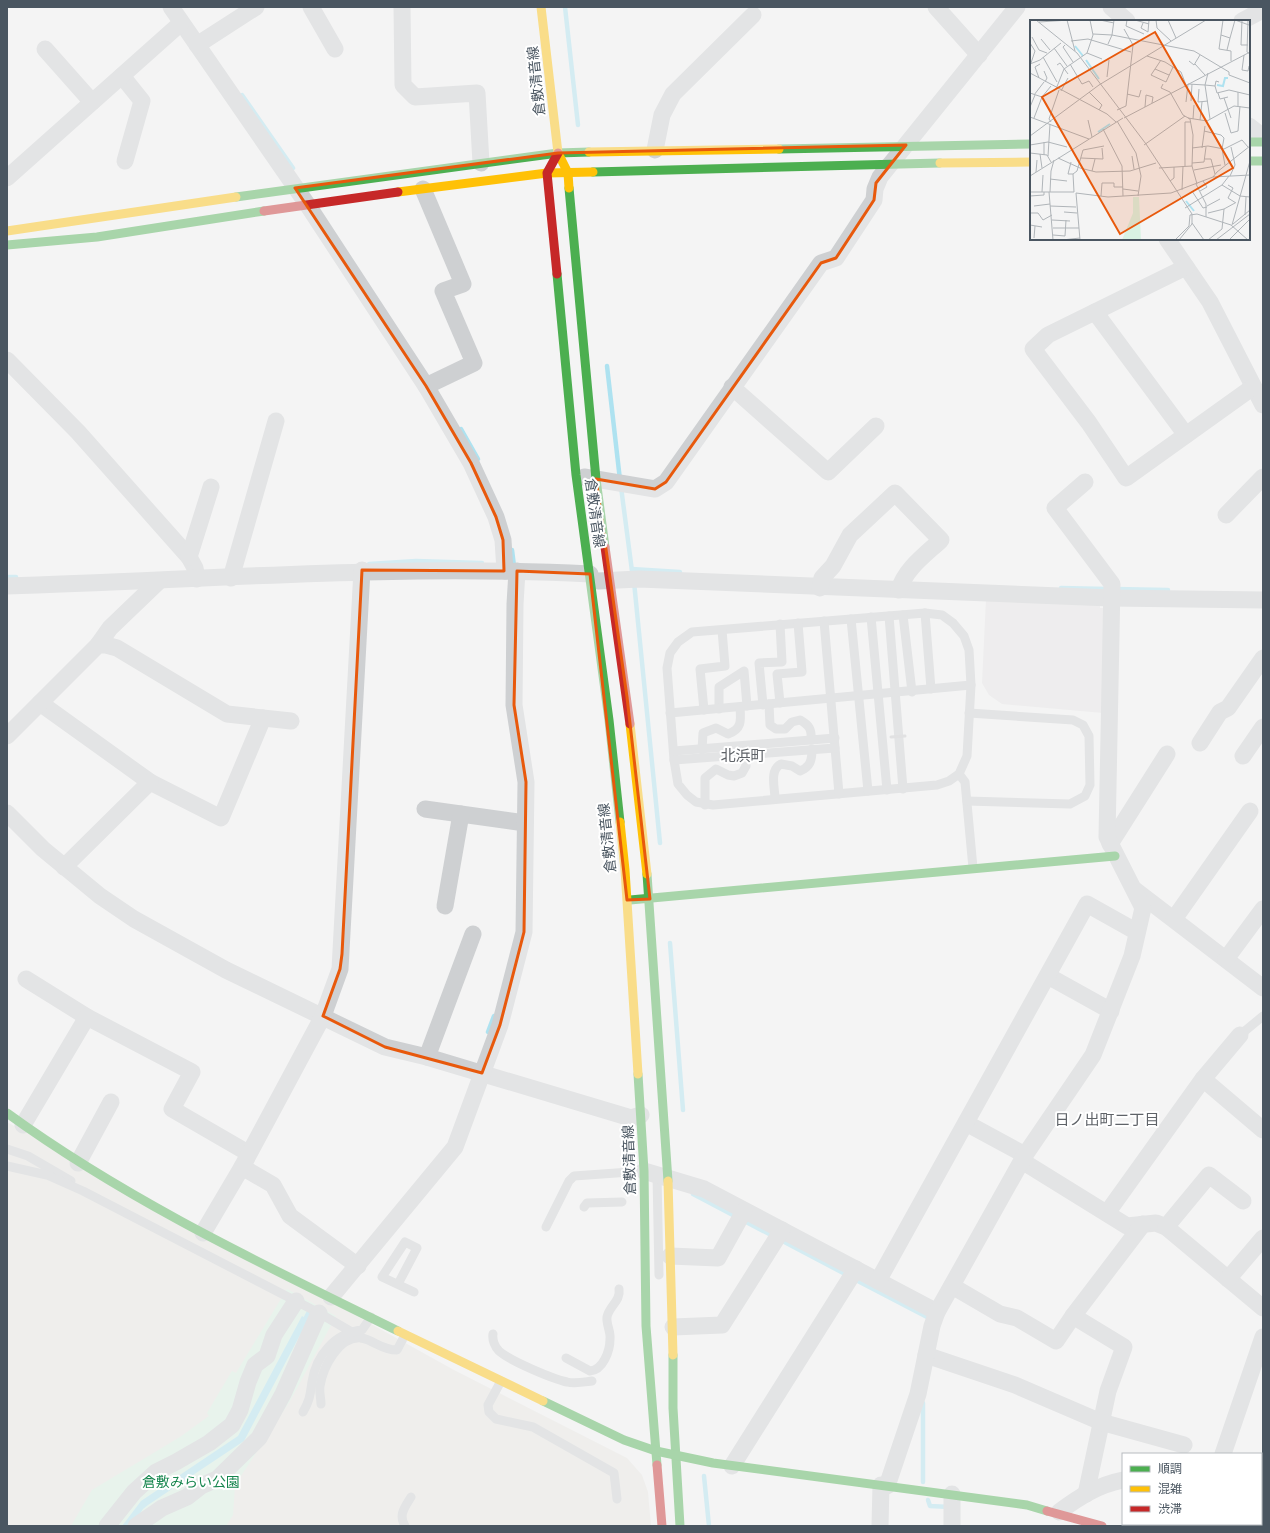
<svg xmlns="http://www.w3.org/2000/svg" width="1270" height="1533" font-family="'Work Sans','Noto Sans JP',sans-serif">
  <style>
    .commercial { fill: #e8e7e3 }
    .education { fill: #e6e5e6 }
    .green { fill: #d9f2e3 }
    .water { fill: #aee2f0 }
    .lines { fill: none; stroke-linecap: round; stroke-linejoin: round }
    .stream { stroke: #aee2f0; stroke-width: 4.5 }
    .lane { stroke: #ced0d2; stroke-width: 9 }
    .street { stroke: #ced0d2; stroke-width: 17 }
    .fast { stroke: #4caf50; stroke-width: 9 }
    .slow { stroke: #ffc107; stroke-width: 9 }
    .jam { stroke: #c62828; stroke-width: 9 }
    .rail { stroke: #c9cacc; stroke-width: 3 }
    .marked { fill: none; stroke: #e8590c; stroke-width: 3; stroke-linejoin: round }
    .labels { text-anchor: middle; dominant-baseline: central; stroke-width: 4; stroke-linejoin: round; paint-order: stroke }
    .street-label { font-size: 14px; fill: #4a5661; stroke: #fff }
    .park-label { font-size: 14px; fill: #17864f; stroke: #fff }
    .neighbourhood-label { font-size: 15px; fill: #5f6368; stroke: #fff }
    .inset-river { fill: none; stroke: #aee2f0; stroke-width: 2 }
    .inset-road { fill: none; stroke: #b0b5b9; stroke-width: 1 }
    .view { fill: #e8590c; fill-opacity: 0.15; stroke: #e8590c; stroke-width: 2 }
    .inset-edge { fill: none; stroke: #4a5661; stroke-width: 2 }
  </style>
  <rect width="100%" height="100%" fill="#f4f4f4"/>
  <polygon class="commercial" points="7,1122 454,1370 627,1458 642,1475 648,1492 651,1526 7,1526"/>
  <polygon class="education" points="986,599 1100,602 1100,608 1105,608 1103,713 1002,704 989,695 982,683"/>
  <polygon class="green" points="287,1289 336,1316 290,1401 235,1485 233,1515 226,1526 71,1526 92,1490 180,1437 209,1416 207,1413 232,1371 236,1373"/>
  <polygon class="water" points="302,1316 308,1320 244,1441 148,1505 143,1509 132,1526 122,1526 141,1501 238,1436"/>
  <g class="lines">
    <g class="stream">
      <polyline points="565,7 578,125"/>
      <polyline points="242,95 293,168"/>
      <polyline points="607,366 620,480"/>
      <polyline points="461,429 478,459"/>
      <polyline points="621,487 632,571"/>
      <polyline points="512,550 514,566"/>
      <polyline points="369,564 416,561 482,563"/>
      <polyline points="632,569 680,572"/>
      <polyline points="7,577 16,577"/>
      <polyline points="634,582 660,843"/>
      <polyline points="1061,588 1108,589"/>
      <polyline points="1115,589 1168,590"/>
      <polyline points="670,943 683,1110"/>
      <polyline points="488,1032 494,1016"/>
      <polyline points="693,1194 847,1275"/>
      <polyline points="854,1279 927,1317"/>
      <polyline points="303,1323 311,1308"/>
      <polyline points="923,1403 923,1482"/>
      <polyline points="704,1476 709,1526"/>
      <polyline points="928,1500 930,1506 950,1507"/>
    </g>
    <g class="lane">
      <polygon points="925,613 942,615 953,623 964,636 969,650 971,685 967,756 959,774 949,781 937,785 713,805 696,802 687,795 678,784 674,760 667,668 670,653 678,642 692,632"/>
      <polyline points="925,613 931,689"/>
      <polyline points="903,615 912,692"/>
      <polyline points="889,616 903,789"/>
      <polyline points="871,617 887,790"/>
      <polyline points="851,619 868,791"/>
      <polyline points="824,621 839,794"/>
      <polyline points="780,703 777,674 802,672 798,623"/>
      <path d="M 769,704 L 770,725 L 776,729 L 785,729 L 792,722 L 800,720 C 809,725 812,729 811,740"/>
      <polyline points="763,705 759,663 782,662 780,624"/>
      <polyline points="719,709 719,687 744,671 747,706"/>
      <polyline points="704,710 700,669 725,666 722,630"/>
      <polyline points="670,713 971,685"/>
      <path d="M 702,750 L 703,733 L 716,728 L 728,734 C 742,729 741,721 740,707"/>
      <polyline points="674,751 835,738"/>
      <polyline points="674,760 835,748"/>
      <polyline points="959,774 965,782 973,868"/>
      <path d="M 775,799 C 775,788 769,770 781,764 L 792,766 L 800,771 C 810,767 812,761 812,749"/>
      <polyline points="967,801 1070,804 1085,796 1090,785 1089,736 1083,725 1073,720 969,713"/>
      <polyline points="705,805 705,778 716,769 728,775 734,776 742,773 746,766 745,756"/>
      <polyline points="1240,1035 1263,1016"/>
      <polyline points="7,1149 28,1156 71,1181"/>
      <polyline points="7,1166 47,1175 83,1191 319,1313 362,1338"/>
      <polyline points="657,1175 659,1275"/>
      <polyline points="584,1207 587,1203 622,1202"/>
      <polyline points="546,1227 569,1181 574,1176 644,1171"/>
      <polyline points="398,1284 417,1248 405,1242 382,1277 414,1292"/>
      <path d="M 493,1334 C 492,1340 495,1347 499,1351 C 510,1361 553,1379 567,1382 C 575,1384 584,1382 592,1381"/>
      <path d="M 566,1358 L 590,1371 C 603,1370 610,1351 610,1339 C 611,1332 606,1324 607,1317 C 609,1306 621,1301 619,1289"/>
      <polyline points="501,1381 488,1405 489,1412 496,1419 533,1427 614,1473 617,1499"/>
      <path d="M 321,1404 C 321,1398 319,1392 320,1386 C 323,1367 339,1335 362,1338 C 375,1341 382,1350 397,1350 L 405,1335"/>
      <path d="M 303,1412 C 310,1400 310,1395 312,1382 C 316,1355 335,1333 362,1330 L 371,1317"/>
      <path d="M 405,1526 C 398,1515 405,1507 411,1497"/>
    </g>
    <g class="street">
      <polyline points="171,7 307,204 426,386 471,463 496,517 503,540 505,571"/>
      <polyline points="311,7 335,49"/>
      <polyline points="402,7 403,85 415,97 477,93 481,163"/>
      <polyline points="936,7 979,55"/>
      <polyline points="1111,7 1127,21"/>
      <polyline points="1242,21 1259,12 1256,7"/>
      <polyline points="197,45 256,7"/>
      <polyline points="45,49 92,102"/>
      <polyline points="122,76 142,101 125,161"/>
      <polyline points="1249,126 1263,137"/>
      <polyline points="655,150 662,115 673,94 753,15"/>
      <polyline points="7,178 181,23"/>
      <polyline points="423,189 463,284 443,291 474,363 426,386"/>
      <polyline points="1167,239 1210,302 1263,405"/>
      <polyline points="1186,267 1048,335 1033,349 1089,423 1126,478 1253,387"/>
      <polyline points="1095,312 1186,435"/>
      <polyline points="7,360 78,432 189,557 195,568 197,579"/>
      <polyline points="732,387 828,472 876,426"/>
      <polyline points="584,477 655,489 666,482 821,263 836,258 874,200 875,189 880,177 1017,7"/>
      <polyline points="1226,515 1263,477"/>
      <polyline points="189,557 211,487"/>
      <polyline points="231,578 276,421"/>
      <polyline points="598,581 639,579 1111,598 1263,600"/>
      <path d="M 7,586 C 201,580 395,564 590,574"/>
      <path d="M 820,588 L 822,578 L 833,566 L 850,535 L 895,493 L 941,540 C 925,555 905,569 899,590"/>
      <polyline points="98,645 110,628 159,581"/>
      <polyline points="40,703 150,782 221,818 263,718"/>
      <polyline points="7,736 98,645 106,645 117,648 227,714 291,721"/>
      <polyline points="1200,743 1220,712 1228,708 1263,658"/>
      <polyline points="1243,756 1263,727"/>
      <polyline points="425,809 525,823"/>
      <polyline points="7,813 43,849 100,896 134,919 226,970 385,1047 427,1057 631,1118 641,1115"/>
      <polyline points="1110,844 1167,754"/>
      <polyline points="64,867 150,782"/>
      <polyline points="1135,890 1263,988"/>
      <polyline points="445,906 461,814"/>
      <polyline points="1174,919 1250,811"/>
      <polyline points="1226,959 1263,909"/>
      <polyline points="1048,976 1111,1011"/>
      <polyline points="26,979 87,1017"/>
      <polyline points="427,1057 473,934"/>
      <polyline points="1203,1079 1263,1130"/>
      <polyline points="966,1123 1025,1155"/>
      <polyline points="23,1125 87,1017 192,1072 172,1109 248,1153"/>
      <polyline points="1022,1161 1127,1226 1156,1223 1166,1227 1263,1308"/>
      <polyline points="78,1163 111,1102"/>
      <polyline points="242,1167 273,1185 290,1216 358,1266"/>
      <polyline points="644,1171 704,1189 937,1312"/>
      <polyline points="1107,1213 1203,1079 1240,1035"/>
      <polyline points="1166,1227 1209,1175 1243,1201"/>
      <polyline points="203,1233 242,1167 323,1016 340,969 362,570"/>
      <polyline points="670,1256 718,1258 744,1211"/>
      <polyline points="1228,1279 1263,1238"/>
      <polyline points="878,1281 1087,904 1137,932"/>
      <polyline points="952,1286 1000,1314 1017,1318 1056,1341 1073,1316 1143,1224"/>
      <polyline points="331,1297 455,1147 500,1025 524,932 526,782 514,705 515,604 517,571"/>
      <polyline points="1073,1316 1124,1347 1108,1391 1086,1494"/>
      <polyline points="673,1327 722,1325 782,1230"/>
      <polyline points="926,1355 1015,1385 1101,1422 1184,1445"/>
      <polyline points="1223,1454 1263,1337"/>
      <polyline points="732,1466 856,1269"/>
      <polyline points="1261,1472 1263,1472"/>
      <polyline points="887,1486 918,1394 932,1326 937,1312 1025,1155 1093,1055 1132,956 1143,908 1107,837 1112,584 1055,508 1085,482"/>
      <polyline points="952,1494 952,1526"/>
      <path d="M 1059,1512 C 1079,1497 1098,1485 1123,1480"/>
      <polyline points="107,1526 134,1492 156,1472 176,1462 209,1443 232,1425 240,1410 248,1382 255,1365 267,1356 274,1335 296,1301"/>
      <polyline points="136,1526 162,1508 187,1497 201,1486 217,1479 259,1438 283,1394 319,1313"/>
      <polyline points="880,1526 881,1485"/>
    </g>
    <g class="fast">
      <polyline points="1249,142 1263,142"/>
      <polyline points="779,149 1031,144"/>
      <polyline points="1249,161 1263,161"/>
      <polyline points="593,172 940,163"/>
      <polyline points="569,188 596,479 605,547"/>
      <polyline points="236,197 558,153 589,152"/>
      <polyline points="7,245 97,237 264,211"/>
      <polyline points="557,274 576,475 609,720 620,822"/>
      <polyline points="647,874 668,1181"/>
      <polyline points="630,900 1115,856"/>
      <polyline points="638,1074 644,1171 646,1326 657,1465"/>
      <path d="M 7,1113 C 128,1201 264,1265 398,1331"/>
      <polyline points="673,1355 673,1408 680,1526"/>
      <polyline points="543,1401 624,1440 656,1451 713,1463 1027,1505 1047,1511"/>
    </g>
    <g class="slow">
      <polyline points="541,7 558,153 568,173 569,188"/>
      <polyline points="589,152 779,149"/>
      <polyline points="940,163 1031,162"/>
      <polyline points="398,192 547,173 593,172"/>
      <polyline points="7,231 236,197"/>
      <polyline points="630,724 647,874"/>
      <polyline points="620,822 625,870 638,1074"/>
      <polyline points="668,1181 673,1355"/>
      <polyline points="398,1331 543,1401"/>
    </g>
    <g class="jam">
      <polyline points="264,211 398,192"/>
      <polyline points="557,274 547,173 558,153"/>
      <polyline points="605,547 630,724"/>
      <polyline points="657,1465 662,1526"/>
      <polyline points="1047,1511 1102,1526"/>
    </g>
    <polyline class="rail" points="891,737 905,736"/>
  </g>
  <path d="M0 0H1270V1533H0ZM 906,145 L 876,183 L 874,200 L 836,258 L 821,263 L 666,482 L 655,489 L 596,479 L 627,697 L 650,899 L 627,900 L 590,574 L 517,571 L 514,705 L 526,782 L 524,932 L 500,1025 L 482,1073 L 385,1047 L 323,1016 L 340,969 L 342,954 L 362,570 L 504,571 L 503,540 L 496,517 L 471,463 L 426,386 L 295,188 L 558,153 Z" fill="#f4f4f4" fill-opacity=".55" fill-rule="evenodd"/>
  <path class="marked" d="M 906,145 L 876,183 L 874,200 L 836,258 L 821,263 L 666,482 L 655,489 L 596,479 L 627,697 L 650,899 L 627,900 L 590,574 L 517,571 L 514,705 L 526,782 L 524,932 L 500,1025 L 482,1073 L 385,1047 L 323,1016 L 340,969 L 342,954 L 362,570 L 504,571 L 503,540 L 496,517 L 471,463 L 426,386 L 295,188 L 558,153 Z"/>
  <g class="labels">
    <g class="street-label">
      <text transform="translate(536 81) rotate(-96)">倉敷清音線</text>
      <text transform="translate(595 513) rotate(82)">倉敷清音線</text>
      <text transform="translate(607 838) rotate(-96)">倉敷清音線</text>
      <text transform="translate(629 1160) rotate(-92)">倉敷清音線</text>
    </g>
    <g class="park-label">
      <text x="191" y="1482">倉敷みらい公園</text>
    </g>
    <g class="neighbourhood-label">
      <text x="743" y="756">北浜町</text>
      <text x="1107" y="1120">日ノ出町二丁目</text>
    </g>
  </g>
  <g transform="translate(1030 20)">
    <rect width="220" height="220" fill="#f4f4f4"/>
    <path d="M 103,177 L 109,177 L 111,220 L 92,220 L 103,193 Z" fill="#d9f2e3"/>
    <path class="inset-river" d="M 45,26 L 53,36M 56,40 L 69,59M 187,65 L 193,66 L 195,58 L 198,58M 68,112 L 80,104M 156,181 L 164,191"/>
    <path class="inset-road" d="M 6,0 L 47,33 L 116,124 L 162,194M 37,0 L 45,31M 70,0 L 84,3M 84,0 L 82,15 L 164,31 L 199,52 L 199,55 L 220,63M 97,0 L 96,6 L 114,14M 105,0 L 119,4M 126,0 L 127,8 L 141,21M 138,0 L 146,18M 193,0 L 189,29 L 201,31 L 201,41M 205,0 L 219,5M 212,0 L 211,25 L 218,25M 218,0 L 217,32 L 220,34M 9,2 L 39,0M 113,3 L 111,8 L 118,12 L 119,0M 63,14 L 82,15 L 78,24M 191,15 L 200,18 L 205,0M 2,17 L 9,30 L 17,33M 11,19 L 20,30M 41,21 L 58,19 L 101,32M 0,23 L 5,31 L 1,43M 35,25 L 33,27 L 43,42M 24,28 L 37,46M 197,30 L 200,18M 57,33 L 72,39M 214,35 L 212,50 L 218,51 L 219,46M 117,36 L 135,42 L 151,52 L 156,65M 13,37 L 27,62M 131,40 L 121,55 L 136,62 L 143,47M 159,41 L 164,45 L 170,35M 0,44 L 10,40 L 31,23M 40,44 L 52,64 L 59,61 L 63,67M 165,44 L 175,55M 27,45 L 30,43 L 38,54M 125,49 L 139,55M 14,51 L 17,58 L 15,62M 0,53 L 77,94 L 86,102M 77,57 L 79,40M 9,58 L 5,47 L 10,44M 133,64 L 131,68 L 140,72 L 153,95 L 160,99 L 163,115 L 162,146 L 167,164M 175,65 L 180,99M 175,65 L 185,66 L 186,61 L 189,62M 185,66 L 187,73 L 199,70 L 220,75M 26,69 L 34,49 L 57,33 L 63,15 L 60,0M 169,69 L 168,82 L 178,81M 31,71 L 38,58M 59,72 L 72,85 L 69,90M 208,72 L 208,86M 0,73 L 12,77M 188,73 L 190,79 L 198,77M 97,74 L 109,77 L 111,70M 4,75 L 14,62M 194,78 L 201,98M 161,81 L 162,64M 156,82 L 158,64 L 175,65 L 178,53M 0,87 L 5,75M 115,87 L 116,75 L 123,77 L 122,83M 87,90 L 96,86 L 103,25 L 94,9M 195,93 L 201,113 L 208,111 L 210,86M 0,97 L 59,119M 4,98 L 12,77 L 21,66M 94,98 L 220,32M 158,98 L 177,101 L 204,86 L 220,88M 163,99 L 164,85M 58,100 L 62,117M 170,100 L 172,82M 87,101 L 106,133 L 111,156 L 108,176M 21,102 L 19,99 L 29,70M 73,109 L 92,146 L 93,176M 174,111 L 191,115 L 194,118 L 192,129 L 195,145M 0,116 L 69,65 L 176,0M 0,125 L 18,122 L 37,127M 114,125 L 155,96M 201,127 L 204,140M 162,128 L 178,126 L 194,129 L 212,120 L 218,127M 172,128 L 175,106M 0,133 L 17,135 L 21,142M 10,134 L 12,148M 14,135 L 14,122M 18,136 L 20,104M 102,136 L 104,149M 28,138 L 50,148 L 66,152 L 100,151 L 126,143M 51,138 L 73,139 L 72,128M 175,139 L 181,139 L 185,154M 41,142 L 38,154 L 43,154M 162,143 L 174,142 L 176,127M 155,146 L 155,102 L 161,102M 129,148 L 162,146M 164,150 L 191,145M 62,151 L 65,139M 6,152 L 7,140M 0,156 L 93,98M 200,156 L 205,145 L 204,140M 183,157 L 187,152 L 220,126M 20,159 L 37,161M 140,161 L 144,158 L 144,147M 166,164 L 176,184 L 176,197M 192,165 L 210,176 L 220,177M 198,165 L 203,168 L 198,178 L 206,183M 93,169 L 108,171M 152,170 L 153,146M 162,171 L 173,188 L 177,187M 170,171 L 177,167 L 173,161M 0,172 L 44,172M 12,172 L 13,155M 19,172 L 23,220M 20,172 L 21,151 L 24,140M 44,172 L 43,154 L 47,151 L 53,130 L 74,126M 0,176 L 14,175 L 14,172M 71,176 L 72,163 L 84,163 L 84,167 L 93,167M 4,186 L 20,184M 20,186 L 46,187M 177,186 L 190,179M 155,188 L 192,165 L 199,156M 34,192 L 47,193M 0,193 L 8,193 L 13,200 L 22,195M 178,193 L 194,189 L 205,183M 160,195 L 167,194 L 201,205 L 218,220M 215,195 L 216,177M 22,200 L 40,201M 162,203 L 174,220M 203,204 L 220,190M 0,205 L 12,207M 202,205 L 220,141M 23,208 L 49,208M 23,215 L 35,216 L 36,200M 4,218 L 5,206M 32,220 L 50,218M 50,220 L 46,173 L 78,177 L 141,173 L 183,157 L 220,155M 145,220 L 159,206 L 160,195M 149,220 L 162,204 L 162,194M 178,220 L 192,209 L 194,189M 186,220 L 220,194M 199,220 L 220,199"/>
    <path class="view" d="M 125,12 L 203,148 L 90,214 L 12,77 Z"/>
    <rect width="220" height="220" class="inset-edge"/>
  </g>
  <rect width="1270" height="1533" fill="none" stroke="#4a5661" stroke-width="16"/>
  <rect x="1122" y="1453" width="140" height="72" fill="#ffffff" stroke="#b7bbc0"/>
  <rect x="1130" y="1466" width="20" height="6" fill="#4caf50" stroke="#b7bbc0"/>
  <text x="1158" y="1473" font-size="12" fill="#4a5661">順調</text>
  <rect x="1130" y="1486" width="20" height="6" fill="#ffc107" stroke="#b7bbc0"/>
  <text x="1158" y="1493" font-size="12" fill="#4a5661">混雑</text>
  <rect x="1130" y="1506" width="20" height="6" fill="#c62828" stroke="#b7bbc0"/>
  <text x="1158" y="1513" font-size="12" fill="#4a5661">渋滞</text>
</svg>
